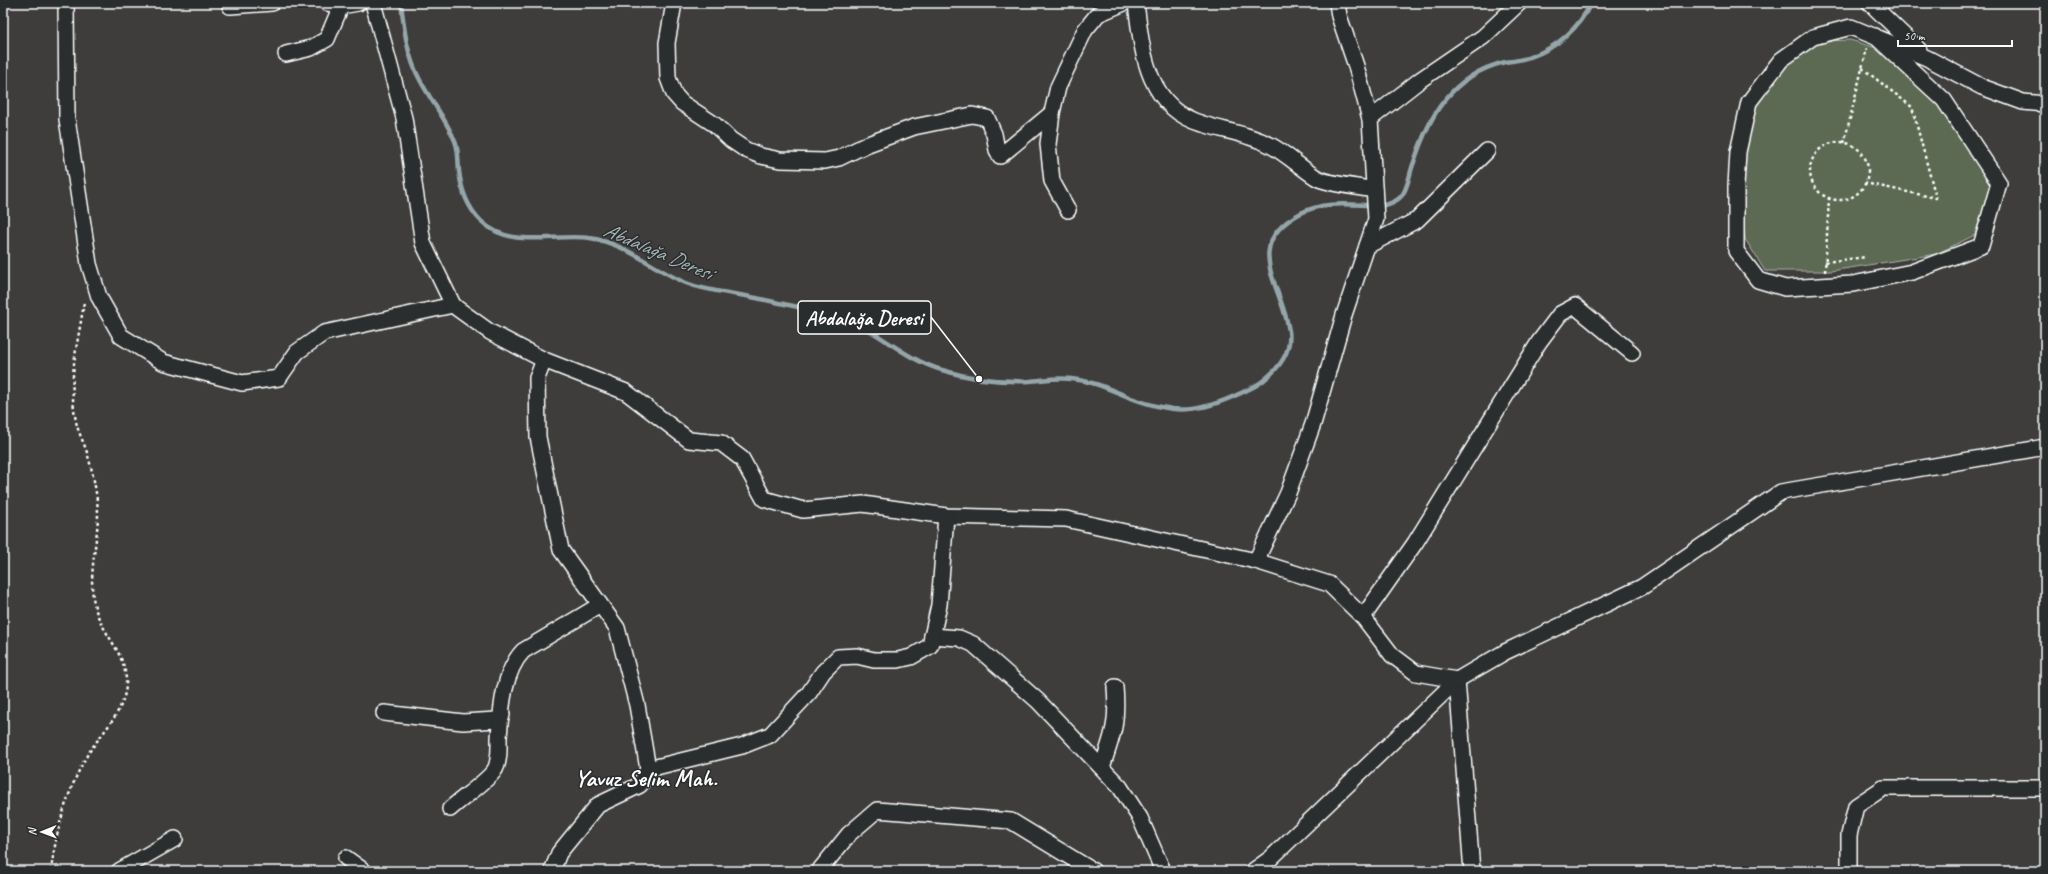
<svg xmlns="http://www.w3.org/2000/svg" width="2048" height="874" font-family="Caveat,sans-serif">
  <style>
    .green { fill: #5b6a52; stroke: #adb4a8 }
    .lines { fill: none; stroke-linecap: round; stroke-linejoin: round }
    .stream { stroke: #94a6aa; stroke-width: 4.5 }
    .minor-casing { stroke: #fff; stroke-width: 18 }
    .path { stroke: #fff; stroke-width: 2.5; stroke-dasharray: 3 3; stroke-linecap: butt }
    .minor { stroke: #2a2d2e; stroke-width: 15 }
    .labels { text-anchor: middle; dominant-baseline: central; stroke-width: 3; stroke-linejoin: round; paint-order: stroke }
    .water-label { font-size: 21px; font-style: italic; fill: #a6b4b8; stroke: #2a2d2e }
    .district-label { font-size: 24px; font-weight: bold; fill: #fff; stroke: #2a2d2e }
    .leader { fill: none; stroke: #fff; stroke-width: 1.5 }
    .callout-dot { fill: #fff; stroke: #2a2d2e; stroke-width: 1.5 }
    .callout { fill: #2a2d2e; stroke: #fff; stroke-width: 1.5 }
    .callout-label { font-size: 21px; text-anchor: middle; font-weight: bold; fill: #fff }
  </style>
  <rect width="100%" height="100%" fill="#3f3d3b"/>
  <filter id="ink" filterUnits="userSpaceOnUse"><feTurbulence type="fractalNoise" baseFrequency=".025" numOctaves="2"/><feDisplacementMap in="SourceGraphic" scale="8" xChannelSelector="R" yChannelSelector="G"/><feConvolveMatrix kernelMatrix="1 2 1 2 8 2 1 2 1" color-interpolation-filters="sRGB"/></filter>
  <g filter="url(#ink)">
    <polygon class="green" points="1850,40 1890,52 1939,102 1993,178 1975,235 1936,254 1831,271 1765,271 1745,239 1741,157 1760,83 1803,42"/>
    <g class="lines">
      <path class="stream" d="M 401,3 C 404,29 407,56 420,80 C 431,101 446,119 455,141 C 459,151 458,161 459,171 C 461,189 468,208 481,221 C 511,250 553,233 590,238 C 627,244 653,269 686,283 C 706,291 726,292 746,296 C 776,302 806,309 836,315 C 877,328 901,358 942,370 C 970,379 1000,382 1030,381 C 1044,380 1057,377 1072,379 C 1094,381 1111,390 1131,398 C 1176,415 1199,413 1241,393 C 1249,389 1257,386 1264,380 C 1279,368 1292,352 1289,331 C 1282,284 1240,245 1301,213 C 1322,202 1344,204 1367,205 C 1376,205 1385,207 1393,202 C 1398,200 1402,196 1404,192 C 1409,183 1410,171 1414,162 C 1421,141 1430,118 1444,101 C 1459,82 1480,68 1505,62 C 1513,61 1522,60 1530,57 C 1557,48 1579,28 1591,3"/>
      <defs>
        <g id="minor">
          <polyline points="66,3 67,119 89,264 99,297 121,336 163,362 242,383 279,378 297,352 324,333 453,305"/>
          <polyline points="327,3 341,6 358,3"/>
          <polyline points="373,3 404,118 423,243 453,305 458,309 490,332 544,360 626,392 689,440 721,443 742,459 764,499 803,510 863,504 946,516 1066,519 1256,561 1329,584 1363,617 1392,655 1416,673 1457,680 1472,871"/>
          <polyline points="674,3 667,43 668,78 674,94 682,103 714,124 731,140 746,150 761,156 780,160 825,161 839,158 868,144 914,127 972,115 987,118 994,134 997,150 1000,156 1052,113"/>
          <path d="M 1136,3 C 1142,52 1147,108 1203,124 C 1225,131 1249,134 1270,145 C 1287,154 1301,168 1317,178 C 1327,184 1361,187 1374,190"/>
          <polyline points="1870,3 1919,50"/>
          <polyline points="230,6 272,3"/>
          <polyline points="1875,36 1944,100 1999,183 1981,246 1912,272 1853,284 1785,288 1758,280 1736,251 1736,186 1738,152 1749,102 1781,60 1813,37 1851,27 1927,58 1982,87 2023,102 2045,104"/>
          <polyline points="286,54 311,48 327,39 341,6"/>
          <polyline points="1370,119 1420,80 1483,37 1519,3"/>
          <polyline points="1068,210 1052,181 1048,144 1052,113 1058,87 1085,30 1098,14 1124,3"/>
          <polyline points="1367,246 1417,220 1487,151"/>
          <polyline points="544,360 537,378 538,437 561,550 617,628 637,705 648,769 640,785 598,805 559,853 552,871"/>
          <polyline points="1256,561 1288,493 1313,424 1344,315 1376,219 1370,119 1356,66 1339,16 1337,3"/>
          <polyline points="1363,617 1415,543 1539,342 1560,314 1575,306 1632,353"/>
          <polyline points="932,636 959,638 973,644 1038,701 1120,787 1140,818 1163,871"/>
          <polyline points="384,713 463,722 497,720 502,715"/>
          <path d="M 1102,767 C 1113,734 1118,723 1115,687"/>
          <polyline points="648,769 742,746 770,735 809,693 823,672 838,657 857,656 874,660 898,660 911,657 930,646 939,605 946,516"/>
          <path d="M 450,809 C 461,799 486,782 494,771 C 500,763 499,747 499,738 C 501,710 503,672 523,651 L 600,605"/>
          <polyline points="346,858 364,871"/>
          <polyline points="119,871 175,839"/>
          <polyline points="819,871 849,834 877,810 1011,821 1093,871"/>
          <polyline points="1253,871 1271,858 1457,680 1505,652 1642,587 1781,492 2045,447"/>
          <polyline points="1849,871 1849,835 1856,806 1883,788 2045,788"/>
        </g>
      </defs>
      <use href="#minor" class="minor-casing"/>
      <g class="path">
        <polyline points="1862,68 1912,107 1936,198 1865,183"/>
        <circle cx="1839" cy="171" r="29"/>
        <polyline points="1844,143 1867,48"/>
        <polyline points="1825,262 1866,257"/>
        <polyline points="1825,272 1829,198"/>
        <path d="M 51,871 C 56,832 66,794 85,759 C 99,734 123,716 126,686 C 128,652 100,634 94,603 C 88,573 98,542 98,512 C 97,494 93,473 88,456 C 85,444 78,433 76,421 C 67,377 78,345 84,302"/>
      </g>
      <use href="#minor" class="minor"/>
    </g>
  </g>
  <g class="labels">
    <g class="water-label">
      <text transform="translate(658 251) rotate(23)">Abdalağa Deresi</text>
    </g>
    <g class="district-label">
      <text x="646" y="778">Yavuz Selim Mah.</text>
    </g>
  </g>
  <path class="leader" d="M979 379L931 317"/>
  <circle class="callout-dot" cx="979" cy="379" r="4"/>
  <rect class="callout" x="798" y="301" width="133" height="33" rx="4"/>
  <g class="callout-label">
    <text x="864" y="325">Abdalağa Deresi</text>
  </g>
  <rect width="2048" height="874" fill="none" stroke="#2a2d2e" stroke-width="16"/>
  <rect x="8" y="8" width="2032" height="858" fill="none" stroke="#fff" stroke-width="1.5" filter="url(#ink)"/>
  <g transform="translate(42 832) rotate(269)" stroke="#2a2d2e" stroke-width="3" paint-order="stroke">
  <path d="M0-3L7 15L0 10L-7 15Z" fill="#ffffff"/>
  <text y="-6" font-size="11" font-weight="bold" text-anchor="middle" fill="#ffffff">N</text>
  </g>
  <path d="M1898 40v6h114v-6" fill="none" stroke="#ffffff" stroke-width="2"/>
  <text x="1904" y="40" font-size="12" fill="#ffffff" stroke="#2a2d2e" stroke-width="3" paint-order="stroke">50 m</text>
</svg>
